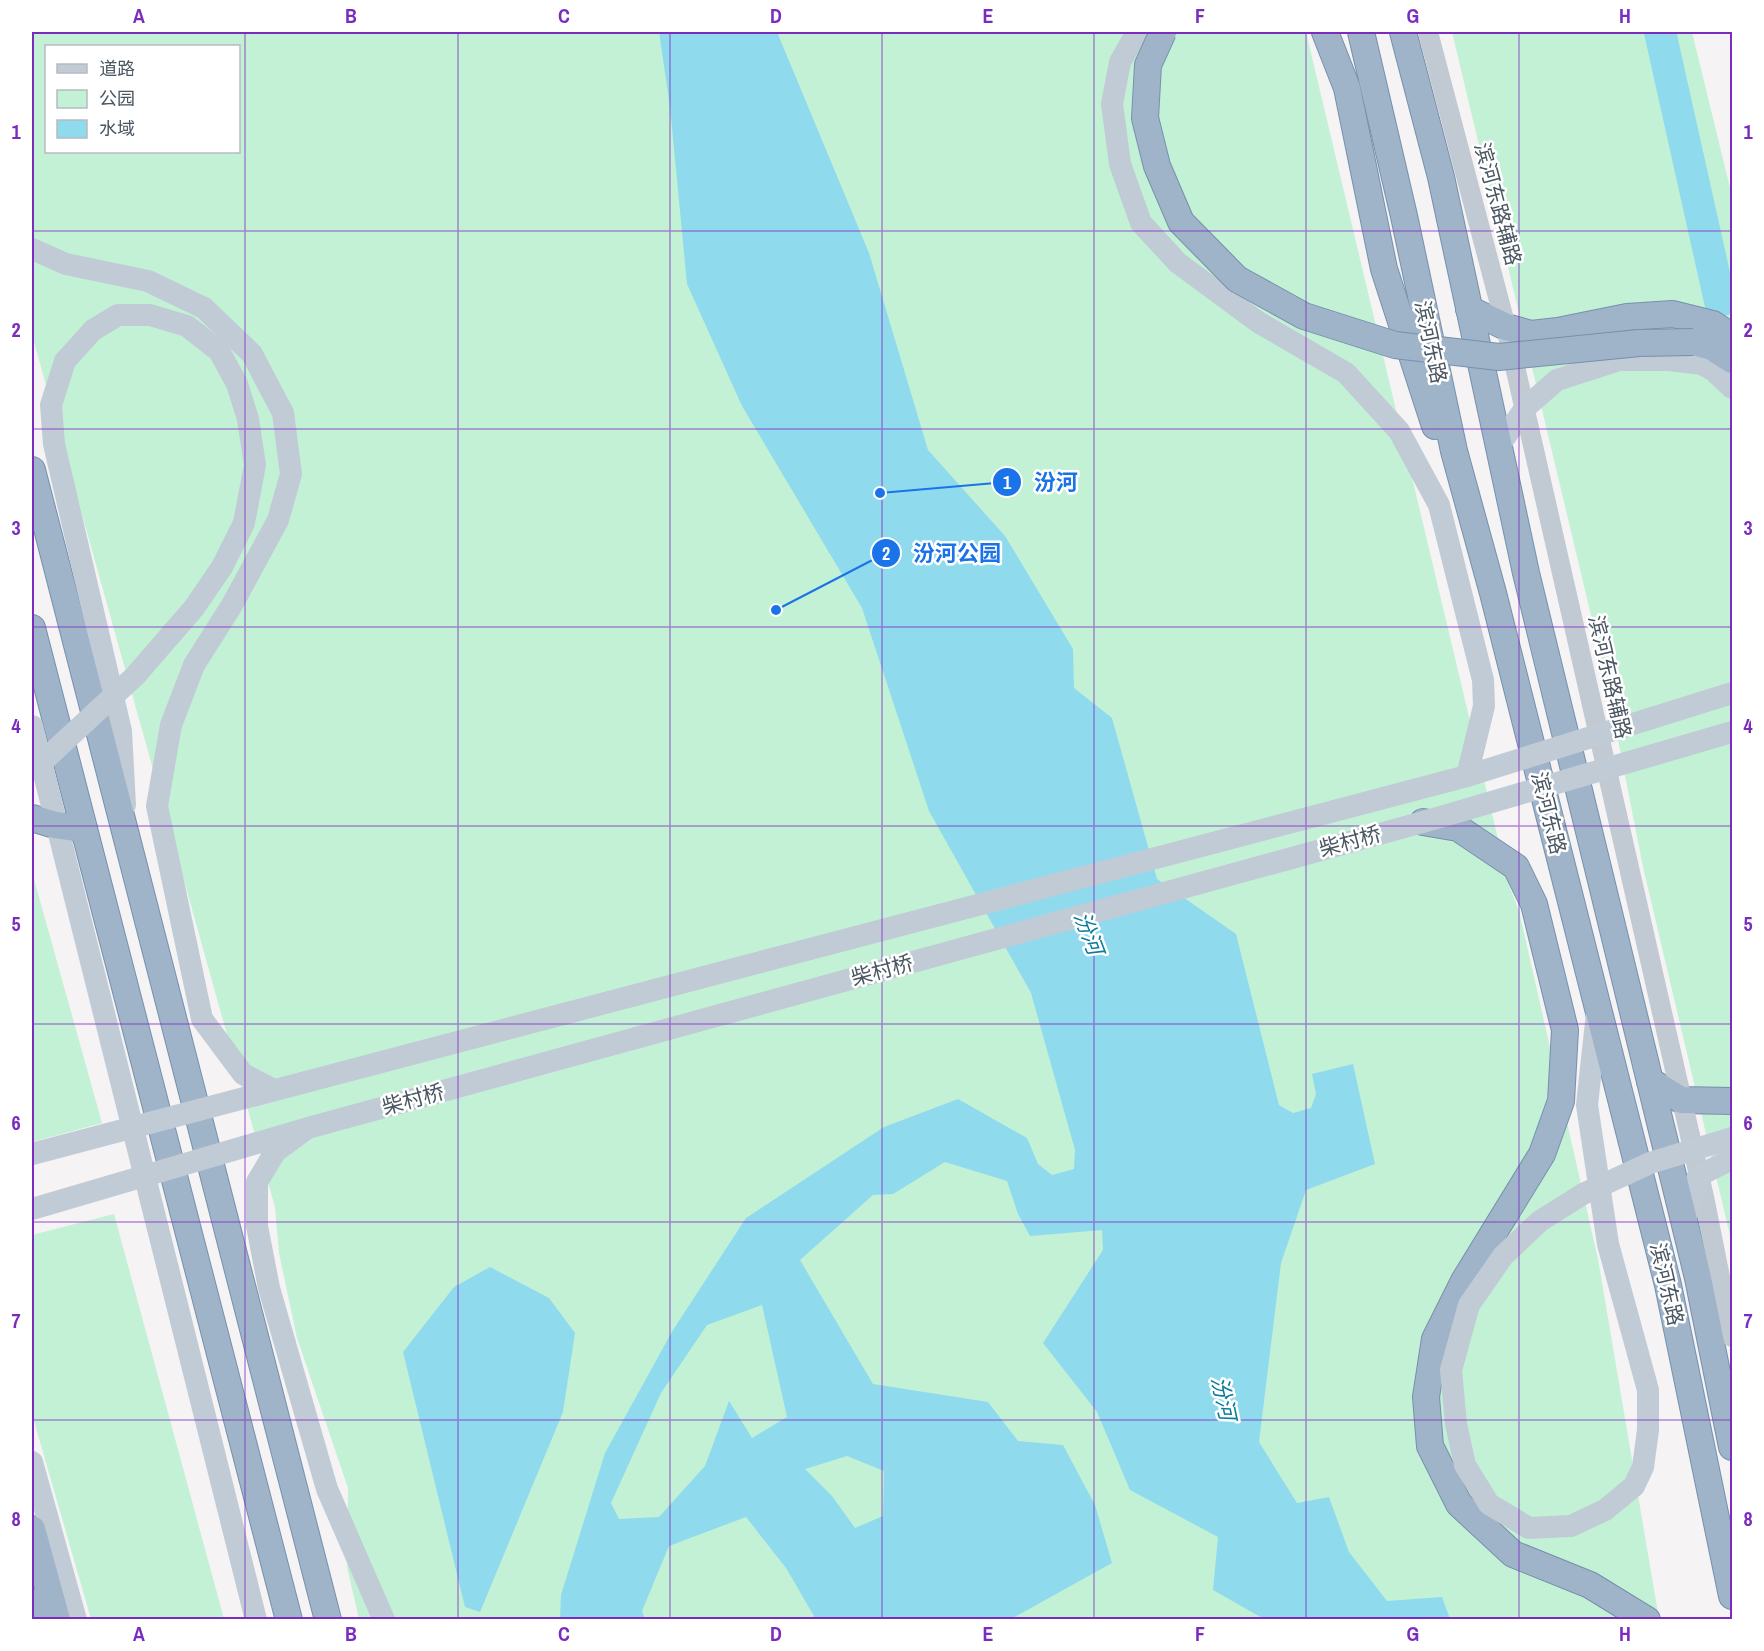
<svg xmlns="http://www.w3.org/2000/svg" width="1764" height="1651" font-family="'Archivo Narrow','Noto Sans SC',sans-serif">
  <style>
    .green { fill: #c3f1d5; fill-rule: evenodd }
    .water { fill: #90daee; fill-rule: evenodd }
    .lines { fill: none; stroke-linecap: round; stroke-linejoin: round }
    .river { stroke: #90daee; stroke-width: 32 }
    .trunk-casing { stroke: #7690ad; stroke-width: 28 }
    .tertiary { stroke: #c1cad2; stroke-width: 20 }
    .secondary { stroke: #c1cbd6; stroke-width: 22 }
    .trunk { stroke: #9fb4c9; stroke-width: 26 }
    .trunk-bridge-casing { stroke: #7690ad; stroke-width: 28; stroke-linecap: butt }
    .secondary-bridge { stroke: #c1cbd6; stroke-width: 22 }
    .trunk-bridge { stroke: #9fb4c9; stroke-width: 26 }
    .grid { fill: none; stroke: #7b2cbf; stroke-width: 1.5; stroke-opacity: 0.55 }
    .labels { text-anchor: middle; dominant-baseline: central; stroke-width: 5; stroke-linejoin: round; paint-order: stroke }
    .street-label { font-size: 21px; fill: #4a5661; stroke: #fff }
    .water-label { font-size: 22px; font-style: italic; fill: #0c7c9b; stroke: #fff }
    .leader { fill: none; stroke: #1a73e8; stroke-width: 2 }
    .callout-dot { fill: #1a73e8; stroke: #fff; stroke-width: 2 }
    .mark-label { font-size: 18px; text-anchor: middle; font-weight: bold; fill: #fff }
    .callout-label { font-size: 22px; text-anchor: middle; font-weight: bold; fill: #1a73e8; stroke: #fff; stroke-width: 5; stroke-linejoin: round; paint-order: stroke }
    .neatline { fill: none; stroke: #7b2cbf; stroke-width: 2 }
    .grid-label { font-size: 20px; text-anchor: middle; font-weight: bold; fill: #7b2cbf }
  </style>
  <rect width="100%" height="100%" fill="#f5f3f3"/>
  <g class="green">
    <path d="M 32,32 L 1306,32 L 1509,885 L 1519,911 L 1598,1259 L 1659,1619 L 359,1619 L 347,1567 L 348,1488 L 297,1338 L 279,1253 L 275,1207 L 32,335 ZM 46,46 L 238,46 L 238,152 L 46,152 Z"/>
    <polygon points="1452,32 1692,32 1732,196 1732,1244 1643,867 1605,674"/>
    <polygon points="32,872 102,1123 32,1142"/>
    <polygon points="114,1214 224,1619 91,1619 32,1414 32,1235"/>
  </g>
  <g class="water">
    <path d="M 659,32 L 777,32 L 869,253 L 928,450 L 1005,536 L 1073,649 L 1074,688 L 1112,718 L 1157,879 L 1236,934 L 1279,1105 L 1293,1113 L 1311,1108 L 1316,1094 L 1312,1074 L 1353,1064 L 1375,1164 L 1306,1190 L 1281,1263 L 1259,1442 L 1297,1503 L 1329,1497 L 1349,1552 L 1387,1601 L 1442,1597 L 1450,1619 L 1264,1619 L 1213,1590 L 1218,1537 L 1130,1490 L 1097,1412 L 1043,1343 L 1103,1250 L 1102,1230 L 1030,1236 L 1018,1214 L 1007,1181 L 945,1162 L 893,1194 L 873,1195 L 800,1260 L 873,1384 L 988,1402 L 1018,1441 L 1063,1445 L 1095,1505 L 1112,1563 L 1011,1619 L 811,1619 L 814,1616 L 786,1568 L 746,1517 L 669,1546 L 642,1611 L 645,1619 L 560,1620 L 561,1595 L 605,1453 L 673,1330 L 746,1218 L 884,1127 L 958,1099 L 1027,1138 L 1038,1164 L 1052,1175 L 1074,1169 L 1075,1150 L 1031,993 L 929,811 L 862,608 L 742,406 L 687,284 L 670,107 ZM 762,1305 L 787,1417 L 752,1438 L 729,1401 L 705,1466 L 659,1517 L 619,1519 L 611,1503 L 661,1393 L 707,1325 ZM 847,1456 L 884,1471 L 883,1516 L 855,1528 L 832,1496 L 805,1469 Z"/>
    <polygon points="490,1267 549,1298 575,1333 563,1412 480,1612 465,1607 403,1352 454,1287"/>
  </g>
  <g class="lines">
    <polyline class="river" points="1660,32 1720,301"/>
    <defs>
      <g id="trunk">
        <polyline points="1325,32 1347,88 1384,269 1435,426"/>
        <polyline points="1361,32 1404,216 1454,451 1493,593 1668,1285 1732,1596"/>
        <polyline points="1403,32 1441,177 1526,573 1698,1278 1732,1447"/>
        <polyline points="1469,309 1506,327 1531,334 1558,331 1627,317 1673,314 1713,324 1732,337"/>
        <polyline points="1693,342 1712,347 1732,360"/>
        <polyline points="32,470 328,1620"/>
        <polyline points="32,628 289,1620"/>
        <polyline points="32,818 55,825 84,829"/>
        <polyline points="1423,822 1458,828 1516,867 1534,904 1565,1030 1561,1101 1542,1154 1464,1281 1435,1339 1426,1397 1430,1446 1459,1504 1513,1554 1590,1585 1647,1620"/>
        <polyline points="1650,1081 1681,1100 1732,1101"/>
        <polyline points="32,1529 57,1620"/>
        <polyline points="32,1602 37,1620"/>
      </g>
    </defs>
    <use href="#trunk" class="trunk-casing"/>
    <polyline class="tertiary" points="1428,32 1506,327 1704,1197 1732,1337"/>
    <g class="secondary">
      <polyline points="1137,32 1120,62 1112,104 1120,164 1141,223 1178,263 1258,322 1346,373 1399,431 1439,505 1483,680 1484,706 1467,776"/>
      <polyline points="32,249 66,264 148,281 204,308 252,354 283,413 291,474 278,520 232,605 194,665 171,725 157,806 202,1019 243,1074 274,1090"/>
      <polyline points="65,361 51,405 54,444 121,731 125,805"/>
      <polyline points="1499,446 1525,408 1557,380 1619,360 1669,360 1702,364 1714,371 1732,388"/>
      <polyline points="32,726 256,1620"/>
      <polyline points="1597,1013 1587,1105 1608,1244 1648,1390 1648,1430 1643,1467 1634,1486"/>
      <polyline points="305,1130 275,1152 257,1182 257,1226 269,1288 327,1489 384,1620"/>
      <polyline points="1684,1224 1698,1176 1732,1159"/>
      <polyline points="32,1462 76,1620"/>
    </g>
    <use href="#trunk" class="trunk"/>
    <defs>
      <polyline id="trunk-bridge" points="1163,32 1148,65 1145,118 1157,166 1181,222 1237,279 1304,316 1395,345 1499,357 1639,343 1693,342"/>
    </defs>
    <use href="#trunk-bridge" class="trunk-bridge-casing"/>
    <g class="secondary-bridge">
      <polyline points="32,768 41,763 135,676 194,608 222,567 244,523 255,465 248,419 237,384 219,351 187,326 150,315 118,315 93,330 65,361"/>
      <polyline points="32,1154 1467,776 1732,693"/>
      <polyline points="32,1209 308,1128 1423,822 1732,732"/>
      <polyline points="1634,1486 1605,1510 1571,1526 1529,1528 1489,1504 1465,1465 1456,1424 1451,1370 1469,1305 1503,1256 1540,1221 1583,1194 1650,1163 1732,1138"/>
    </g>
    <use href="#trunk-bridge" class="trunk-bridge"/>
  </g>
  <path class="grid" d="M 245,32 L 245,1620M 458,32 L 458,1620M 670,32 L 670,1620M 882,32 L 882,1620M 1094,32 L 1094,1620M 1306,32 L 1306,1620M 1519,32 L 1519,1620M 32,231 L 1732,231M 32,429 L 1732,429M 32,627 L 1732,627M 32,826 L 1732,826M 32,1024 L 1732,1024M 32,1222 L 1732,1222M 32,1420 L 1732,1420"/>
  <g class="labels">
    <g class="street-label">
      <text transform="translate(1498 204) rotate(75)">滨河东路辅路</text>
      <text transform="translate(1431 342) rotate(78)">滨河东路</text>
      <text transform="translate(1610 677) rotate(77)">滨河东路辅路</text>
      <text transform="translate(1549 813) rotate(76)">滨河东路</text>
      <text transform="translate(1350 841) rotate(-15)">柴村桥</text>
      <text transform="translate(882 970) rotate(-15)">柴村桥</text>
      <text transform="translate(413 1099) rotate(-15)">柴村桥</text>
      <text transform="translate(1667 1284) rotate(77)">滨河东路</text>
    </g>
    <g class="water-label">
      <text transform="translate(1089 933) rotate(69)">汾河</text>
      <text transform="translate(1224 1398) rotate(78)">汾河</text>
    </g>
  </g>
  <path class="leader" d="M880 493L1007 482M776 610L886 553"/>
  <g class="callout-dot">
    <circle cx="880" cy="493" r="6"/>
    <circle cx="776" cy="610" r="6"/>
    <circle cx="1007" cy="482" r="15"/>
    <circle cx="886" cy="553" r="15"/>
  </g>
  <g class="mark-label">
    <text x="1007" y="489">1</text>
    <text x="886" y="560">2</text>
  </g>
  <g class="callout-label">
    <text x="1056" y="490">汾河</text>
    <text x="957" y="561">汾河公园</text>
  </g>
  <rect width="1764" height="1651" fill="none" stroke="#ffffff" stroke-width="66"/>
  <rect x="45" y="45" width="195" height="108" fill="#ffffff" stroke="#b7bbc0" stroke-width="1.5"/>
  <rect x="57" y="64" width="30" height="9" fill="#c1cbd6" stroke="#b7bbc0" stroke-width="1.5"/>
  <text x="99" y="75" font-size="18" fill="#4a5661">道路</text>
  <rect x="57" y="90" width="30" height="18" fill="#c3f1d5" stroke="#b7bbc0" stroke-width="1.5"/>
  <text x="99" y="105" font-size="18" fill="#4a5661">公园</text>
  <rect x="57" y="120" width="30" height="18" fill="#90daee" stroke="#b7bbc0" stroke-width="1.5"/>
  <text x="99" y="135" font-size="18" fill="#4a5661">水域</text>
  <rect x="33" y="33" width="1698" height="1585" class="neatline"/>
  <g class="grid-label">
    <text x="139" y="23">A</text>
    <text x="351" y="23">B</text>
    <text x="564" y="23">C</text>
    <text x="776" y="23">D</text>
    <text x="988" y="23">E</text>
    <text x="1200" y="23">F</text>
    <text x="1413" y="23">G</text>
    <text x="1625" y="23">H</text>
    <text x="16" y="139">1</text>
    <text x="1748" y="139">1</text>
    <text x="16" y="337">2</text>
    <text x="1748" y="337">2</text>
    <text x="16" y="535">3</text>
    <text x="1748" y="535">3</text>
    <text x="16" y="733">4</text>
    <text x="1748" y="733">4</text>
    <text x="16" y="931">5</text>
    <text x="1748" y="931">5</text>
    <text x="16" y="1130">6</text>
    <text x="1748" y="1130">6</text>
    <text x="16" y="1328">7</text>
    <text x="1748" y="1328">7</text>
    <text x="16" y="1526">8</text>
    <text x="1748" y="1526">8</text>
    <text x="139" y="1641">A</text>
    <text x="351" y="1641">B</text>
    <text x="564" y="1641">C</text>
    <text x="776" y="1641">D</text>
    <text x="988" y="1641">E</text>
    <text x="1200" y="1641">F</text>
    <text x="1413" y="1641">G</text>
    <text x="1625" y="1641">H</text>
  </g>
</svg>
